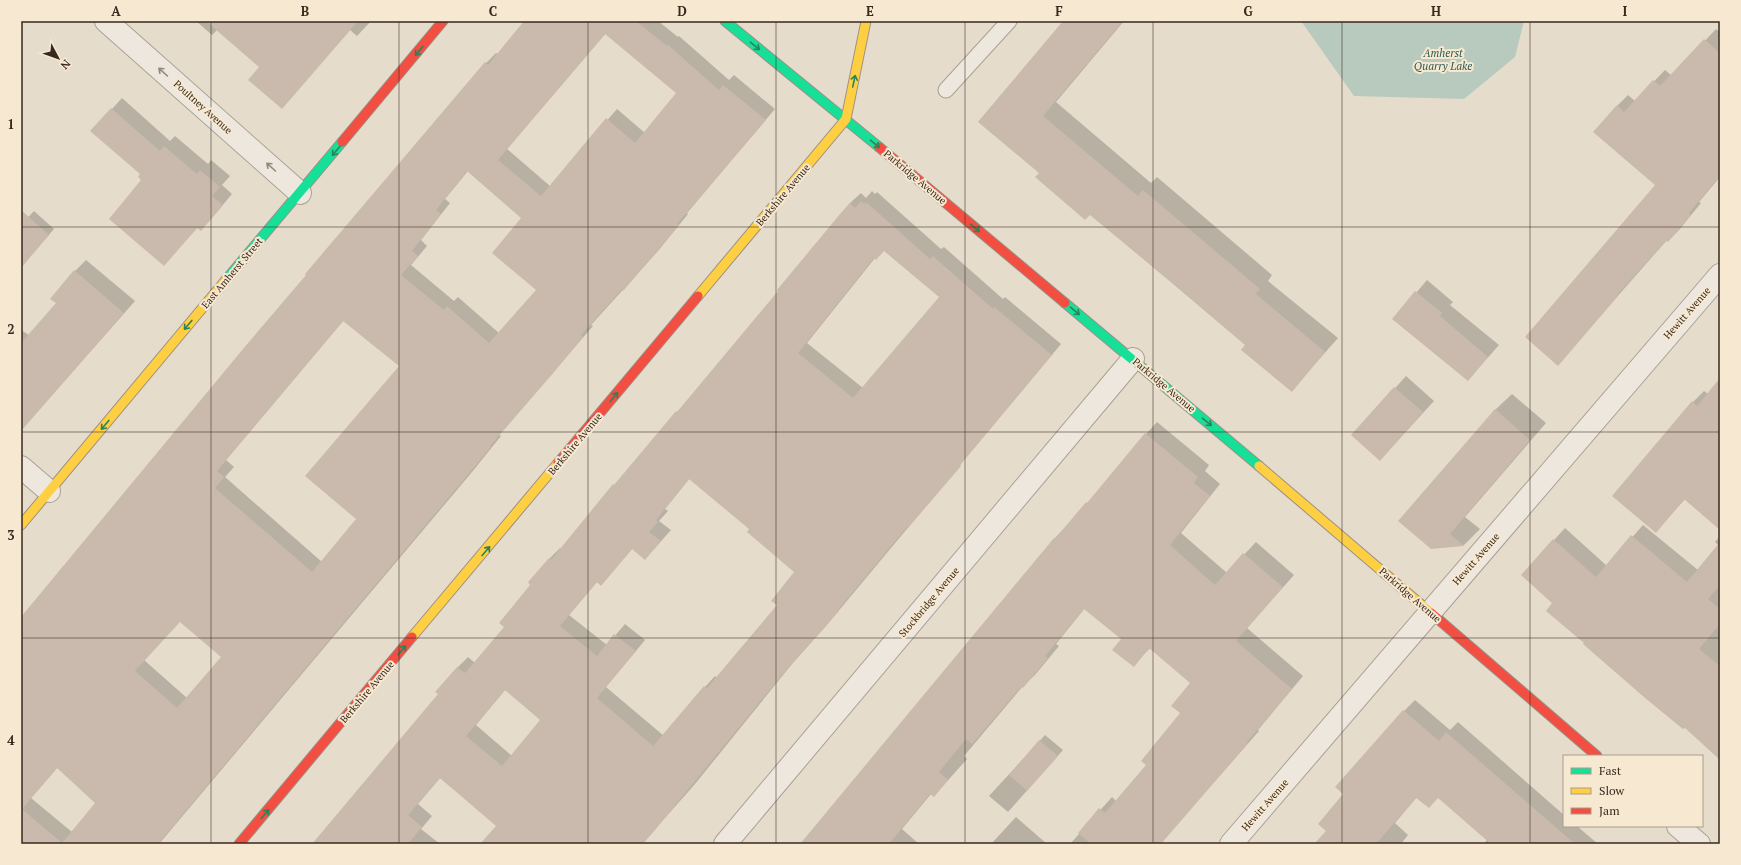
<svg xmlns="http://www.w3.org/2000/svg" width="1741" height="865" font-family="'PT Serif',serif">
  <style>
    .water { fill: #b8cabd }
    .shadow { fill: #0003; fill-rule: evenodd }
    .building { fill: #c9baad; fill-rule: evenodd }
    .lines { fill: none; stroke-linecap: round; stroke-linejoin: round }
    .lane-casing { stroke: #aaa195; stroke-width: 17 }
    .street-casing { stroke: #aaa195; stroke-width: 24 }
    .fast-casing { stroke: #9a9085; stroke-width: 11 }
    .slow-casing { stroke: #9a9085; stroke-width: 11 }
    .jam-casing { stroke: #9a9085; stroke-width: 11 }
    .lane { stroke: #ede7dd; stroke-width: 15 }
    .street { stroke: #ede7dd; stroke-width: 22 }
    .fast { stroke: #16e098; stroke-width: 9 }
    .slow { stroke: #ffcf43; stroke-width: 9 }
    .jam { stroke: #f24e42; stroke-width: 9 }
    .oneway { stroke: #28845a }
    .oneway2 { stroke: #93887d }
    .grid { fill: none; stroke: #39281d; stroke-width: 1; stroke-opacity: 0.55 }
    .labels { text-anchor: middle; dominant-baseline: central; stroke-width: 4; stroke-linejoin: round; paint-order: stroke }
    .street-label { font-size: 10px; fill: #39281d; stroke: #f7e9d1 }
    .water-label { font-size: 11px; font-style: italic; fill: #2b5a53; stroke: #f7e9d1 }
    .neatline { fill: none; stroke: #39281d; stroke-width: 1.5 }
    .grid-label { font-size: 13px; text-anchor: middle; font-weight: bold; fill: #39281d }
  </style>
  <rect width="100%" height="100%" fill="#e6dccc"/>
  <polygon class="water" points="1301,21 1524,21 1515,57 1464,99 1354,96"/>
  <g class="shadow">
    <polygon points="196,21 371,21 357,36 350,30 282,108 260,67 217,30 212,35"/>
    <path d="M 525,21 L 658,21 L 678,37 L 679,36 L 729,80 L 734,75 L 775,109 L 687,213 L 688,214 L 658,251 L 591,325 L 593,326 L 499,435 L 501,436 L 472,472 L 159,844 L 21,844 L 21,618 L 308,275 L 306,274 L 486,63 L 496,53 L 498,54 ZM 606,33 L 678,93 L 645,133 L 617,109 L 550,186 L 507,149 ZM 468,171 L 522,218 L 537,290 L 499,333 L 458,297 L 454,301 L 411,265 L 427,246 L 421,240 L 450,203 L 445,199 ZM 344,320 L 400,366 L 357,519 L 322,562 L 225,477 L 234,467 L 226,460 ZM 180,621 L 222,657 L 187,698 L 144,660 ZM 58,767 L 97,802 L 72,832 L 31,798 Z"/>
    <polygon points="1064,21 1124,21 1056,102 1151,183 1157,177 1272,275 1268,281 1338,338 1292,390 1246,345 979,121"/>
    <polygon points="1716,29 1720,32 1720,177 1699,202 1701,203 1679,230 1668,241 1667,240 1558,364 1656,185 1617,106 1628,95 1635,101 1665,70 1672,76"/>
    <polygon points="122,98 170,141 175,136 208,164 211,160 230,176 222,185 232,194 211,219 198,227 164,265 142,174 92,131"/>
    <path d="M 872,191 L 875,194 L 877,192 L 941,249 L 944,247 L 1003,299 L 1005,297 L 1061,344 L 826,626 L 792,664 L 695,784 L 642,844 L 482,844 L 498,825 L 440,778 L 418,804 L 432,816 L 421,829 L 440,844 L 314,844 L 439,694 L 458,667 L 468,657 L 475,663 L 505,627 L 532,584 L 529,582 L 550,558 L 560,548 L 561,549 L 591,512 L 687,401 L 780,291 L 779,290 L 850,203 L 861,193 L 866,198 ZM 885,250 L 940,297 L 863,388 L 807,343 L 875,258 ZM 690,478 L 750,529 L 796,572 L 778,605 L 717,678 L 715,676 L 705,687 L 664,736 L 606,687 L 645,640 L 625,624 L 607,645 L 569,615 L 597,582 L 601,585 L 633,548 L 645,558 L 655,548 L 671,530 L 659,521 L 668,511 L 665,509 ZM 505,690 L 542,720 L 512,756 L 476,725 Z"/>
    <polygon points="34,211 54,229 34,252 21,250 21,225"/>
    <polygon points="86,260 135,301 31,419 21,411 21,330 29,335 57,303 75,271"/>
    <polygon points="1427,280 1453,302 1450,305 1499,345 1468,380 1394,319"/>
    <polygon points="1406,376 1434,401 1391,448 1353,435"/>
    <polygon points="1720,380 1720,529 1685,499 1656,532 1693,402 1704,391 1708,394"/>
    <polygon points="1512,394 1546,423 1465,517 1480,529 1464,545 1431,548 1495,410"/>
    <polygon points="1157,422 1209,465 1205,471 1220,484 1181,533 1227,573 1256,542 1294,575 1247,628 1303,676 1258,730 1259,731 1160,844 1070,844 1112,797 1116,801 1147,765 1181,713 1191,683 1150,648 1134,665 1122,638 1085,608 1056,644 1059,646 1035,675 1023,686 964,756 967,759 934,796 931,794 902,829 919,844 801,844 970,643 1055,538 1099,491 1146,434"/>
    <polygon points="1643,525 1698,570 1718,545 1715,542 1720,536 1720,586 1719,587 1720,589 1720,758 1522,575 1565,528 1607,566"/>
    <polygon points="1415,700 1450,730 1458,722 1564,815 1564,826 1577,826 1598,844 1484,844 1487,840 1439,797 1417,797 1395,823 1408,835 1401,844 1316,844 1327,830 1345,794 1404,711"/>
    <polygon points="1045,735 1063,750 1008,812 989,796"/>
    <polygon points="1016,817 1047,844 991,844"/>
  </g>
  <g class="building">
    <polygon points="206,21 358,21 282,109 248,80 259,67"/>
    <path d="M 524,21 L 636,21 L 667,46 L 668,45 L 719,90 L 723,85 L 766,120 L 677,224 L 679,225 L 648,262 L 623,291 L 622,289 L 581,335 L 583,337 L 555,371 L 490,446 L 491,447 L 461,483 L 158,844 L 21,844 L 21,617 L 243,349 L 306,275 L 305,274 L 485,62 L 488,65 ZM 605,34 L 676,93 L 635,143 L 606,118 L 541,196 L 498,160 ZM 467,171 L 521,218 L 492,253 L 536,290 L 489,343 L 447,306 L 444,310 L 401,275 L 418,256 L 412,251 L 441,214 L 436,210 ZM 343,321 L 399,366 L 305,476 L 356,519 L 312,572 L 215,488 L 224,477 L 217,471 ZM 180,622 L 221,657 L 177,708 L 135,671 ZM 57,768 L 95,803 L 62,843 L 22,809 Z"/>
    <polygon points="1063,21 1123,21 1043,116 1138,196 1143,190 1260,289 1256,294 1325,352 1292,392 1241,350 1245,345 1165,277 1090,215 1085,220 1035,177 1039,173 978,122"/>
    <polygon points="1704,39 1720,53 1720,176 1689,213 1691,215 1668,242 1666,241 1617,295 1618,296 1558,366 1525,337 1655,185 1593,132 1617,105 1624,112 1653,80 1660,86"/>
    <polygon points="111,108 160,151 164,146 197,174 200,170 220,187 212,196 223,205 201,231 197,228 164,266 109,219 141,180 138,177 140,174 90,131"/>
    <path d="M 861,201 L 864,204 L 866,202 L 930,259 L 933,256 L 993,309 L 994,307 L 1052,355 L 960,465 L 961,466 L 908,528 L 907,527 L 838,610 L 839,611 L 782,675 L 660,824 L 643,844 L 480,844 L 496,826 L 440,778 L 408,815 L 422,827 L 408,844 L 312,844 L 438,694 L 435,692 L 457,667 L 465,673 L 504,627 L 499,623 L 530,585 L 528,582 L 549,558 L 551,560 L 613,484 L 614,485 L 676,411 L 677,412 L 778,291 L 777,290 L 840,214 L 850,203 L 855,208 ZM 884,251 L 939,297 L 853,398 L 798,353 L 874,258 L 876,260 ZM 689,479 L 749,529 L 747,532 L 794,572 L 771,601 L 777,605 L 707,688 L 704,686 L 653,746 L 597,698 L 636,651 L 614,634 L 597,656 L 560,626 L 597,582 L 601,586 L 632,549 L 645,560 L 661,541 L 649,532 L 658,522 L 656,520 ZM 505,690 L 540,720 L 502,766 L 466,736 Z"/>
    <polygon points="21,210 49,235 21,268"/>
    <polygon points="74,270 124,313 21,431 21,343 56,303 50,299"/>
    <polygon points="1415,291 1442,313 1440,316 1488,357 1468,381 1392,319"/>
    <polygon points="1720,378 1720,530 1684,499 1656,533 1612,496 1692,401 1697,406"/>
    <polygon points="1394,387 1423,412 1380,461 1351,435"/>
    <polygon points="1495,409 1530,440 1450,534 1464,546 1431,549 1398,521"/>
    <polygon points="1145,433 1198,477 1194,483 1210,496 1170,545 1215,585 1243,553 1283,587 1236,641 1292,689 1247,742 1248,743 1161,844 1091,844 1078,833 1099,808 1105,813 1146,765 1141,761 1180,713 1171,706 1190,683 1149,648 1134,667 1112,650 1121,639 1084,609 1045,656 1048,658 1023,688 1022,686 972,744 966,739 939,772 948,780 934,797 930,794 889,844 800,844 1054,538 1055,539 1086,502 1087,503"/>
    <polygon points="1631,535 1687,582 1720,542 1720,585 1708,599 1720,609 1720,624 1699,649 1720,666 1720,760 1685,728 1683,729 1645,698 1583,644 1584,643 1546,611 1552,603 1521,575 1553,539 1596,577"/>
    <polygon points="1403,710 1439,741 1446,732 1575,844 1491,844 1438,798 1429,808 1416,798 1376,844 1314,844 1326,831 1318,824 1343,794 1335,787"/>
    <polygon points="1039,740 1058,756 1027,791 1009,775"/>
  </g>
  <g class="lines">
    <defs>
      <polyline id="lane" points="946,90 1009,21"/>
      <g id="street">
        <polyline points="106,21 300,193"/>
        <polyline points="21,467 49,491"/>
        <polyline points="1678,826 1699,844"/>
        <polyline points="725,844 1133,359"/>
        <polyline points="1231,844 1720,275"/>
      </g>
      <g id="fast">
        <polyline points="725,21 879,147"/>
        <polyline points="225,281 342,142"/>
        <polyline points="1065,303 1259,466"/>
      </g>
      <g id="slow">
        <polyline points="698,296 846,119 866,21"/>
        <polyline points="1259,466 1431,613"/>
        <polyline points="21,525 225,281"/>
        <polyline points="412,637 558,463"/>
      </g>
      <g id="jam">
        <polyline points="342,142 443,21"/>
        <polyline points="879,147 1065,303"/>
        <polyline points="558,463 698,296"/>
        <polyline points="1431,613 1597,756"/>
        <polyline points="239,844 412,637"/>
      </g>
    </defs>
    <use href="#lane" class="lane-casing"/>
    <use href="#street" class="street-casing"/>
    <use href="#fast" class="fast-casing"/>
    <use href="#slow" class="slow-casing"/>
    <use href="#jam" class="jam-casing"/>
    <use href="#lane" class="lane"/>
    <use href="#street" class="street"/>
    <use href="#fast" class="fast"/>
    <use href="#slow" class="slow"/>
    <use href="#jam" class="jam"/>
  </g>
  <defs><path id="oneway-shaft" d="M-6 0H5M1.5-3L5.5 0L1.5 3" fill="none" stroke-width="1.6" stroke-linecap="round" stroke-linejoin="round"/></defs>
  <g class="oneway">
    <use href="#oneway-shaft" transform="translate(755 46) rotate(39)"/>
    <use href="#oneway-shaft" transform="translate(419 51) rotate(130)"/>
    <use href="#oneway-shaft" transform="translate(854 81) rotate(-78)"/>
    <use href="#oneway-shaft" transform="translate(875 144) rotate(40)"/>
    <use href="#oneway-shaft" transform="translate(336 151) rotate(130)"/>
    <use href="#oneway-shaft" transform="translate(975 228) rotate(40)"/>
    <use href="#oneway-shaft" transform="translate(1075 311) rotate(40)"/>
    <use href="#oneway-shaft" transform="translate(188 325) rotate(130)"/>
    <use href="#oneway-shaft" transform="translate(614 397) rotate(-50)"/>
    <use href="#oneway-shaft" transform="translate(1207 422) rotate(40)"/>
    <use href="#oneway-shaft" transform="translate(105 425) rotate(130)"/>
    <use href="#oneway-shaft" transform="translate(486 551) rotate(-49)"/>
    <use href="#oneway-shaft" transform="translate(402 650) rotate(-51)"/>
    <use href="#oneway-shaft" transform="translate(265 814) rotate(-50)"/>
  </g>
  <g class="oneway2">
    <use href="#oneway-shaft" transform="translate(163 72) rotate(-138)"/>
    <use href="#oneway-shaft" transform="translate(271 167) rotate(-138)"/>
  </g>
  <path class="grid" d="M 211,21 L 211,844M 399,21 L 399,844M 588,21 L 588,844M 776,21 L 776,844M 965,21 L 965,844M 1153,21 L 1153,844M 1342,21 L 1342,844M 1530,21 L 1530,844M 21,227 L 1720,227M 21,432 L 1720,432M 21,638 L 1720,638"/>
  <g class="labels">
    <g class="street-label">
      <text transform="translate(203 107) rotate(42)">Poultney Avenue</text>
      <text transform="translate(915 177) rotate(40)">Parkridge Avenue</text>
      <text transform="translate(783 195) rotate(-50)">Berkshire Avenue</text>
      <text transform="translate(232 273) rotate(-50)">East Amherst Street</text>
      <text transform="translate(1687 313) rotate(-49)">Hewitt Avenue</text>
      <text transform="translate(1164 385) rotate(40)">Parkridge Avenue</text>
      <text transform="translate(575 444) rotate(-50)">Berkshire Avenue</text>
      <text transform="translate(1476 559) rotate(-49)">Hewitt Avenue</text>
      <text transform="translate(1410 595) rotate(41)">Parkridge Avenue</text>
      <text transform="translate(929 602) rotate(-50)">Stockbridge Avenue</text>
      <text transform="translate(367 692) rotate(-50)">Berkshire Avenue</text>
      <text transform="translate(1265 805) rotate(-49)">Hewitt Avenue</text>
    </g>
    <g class="water-label">
      <text x="1443" y="53">Amherst<tspan x="1443" dy="13">Quarry Lake</tspan></text>
    </g>
  </g>
  <rect width="1741" height="865" fill="none" stroke="#f7e9d1" stroke-width="44"/>
  <rect x="1563" y="755" width="140" height="72" fill="#f7e9d1" stroke="#ab9c89"/>
  <rect x="1571" y="768" width="20" height="6" fill="#16e098" stroke="#ab9c89"/>
  <text x="1599" y="775" font-size="12" fill="#39281d">Fast</text>
  <rect x="1571" y="788" width="20" height="6" fill="#ffcf43" stroke="#ab9c89"/>
  <text x="1599" y="795" font-size="12" fill="#39281d">Slow</text>
  <rect x="1571" y="808" width="20" height="6" fill="#f24e42" stroke="#ab9c89"/>
  <text x="1599" y="815" font-size="12" fill="#39281d">Jam</text>
  <g transform="translate(58 58) rotate(131)" stroke="#f7e9d1" stroke-width="3" paint-order="stroke">
  <path d="M0-3L7 15L0 10L-7 15Z" fill="#39281d"/>
  <text y="-6" font-size="11" font-weight="bold" text-anchor="middle" fill="#39281d">N</text>
  </g>
  <rect x="22" y="22" width="1697" height="821" class="neatline"/>
  <g class="grid-label">
    <text x="116" y="16">A</text>
    <text x="305" y="16">B</text>
    <text x="493" y="16">C</text>
    <text x="682" y="16">D</text>
    <text x="870" y="16">E</text>
    <text x="1059" y="16">F</text>
    <text x="1248" y="16">G</text>
    <text x="1436" y="16">H</text>
    <text x="1625" y="16">I</text>
    <text x="11" y="129">1</text>
    <text x="11" y="334">2</text>
    <text x="11" y="540">3</text>
    <text x="11" y="745">4</text>
  </g>
</svg>
